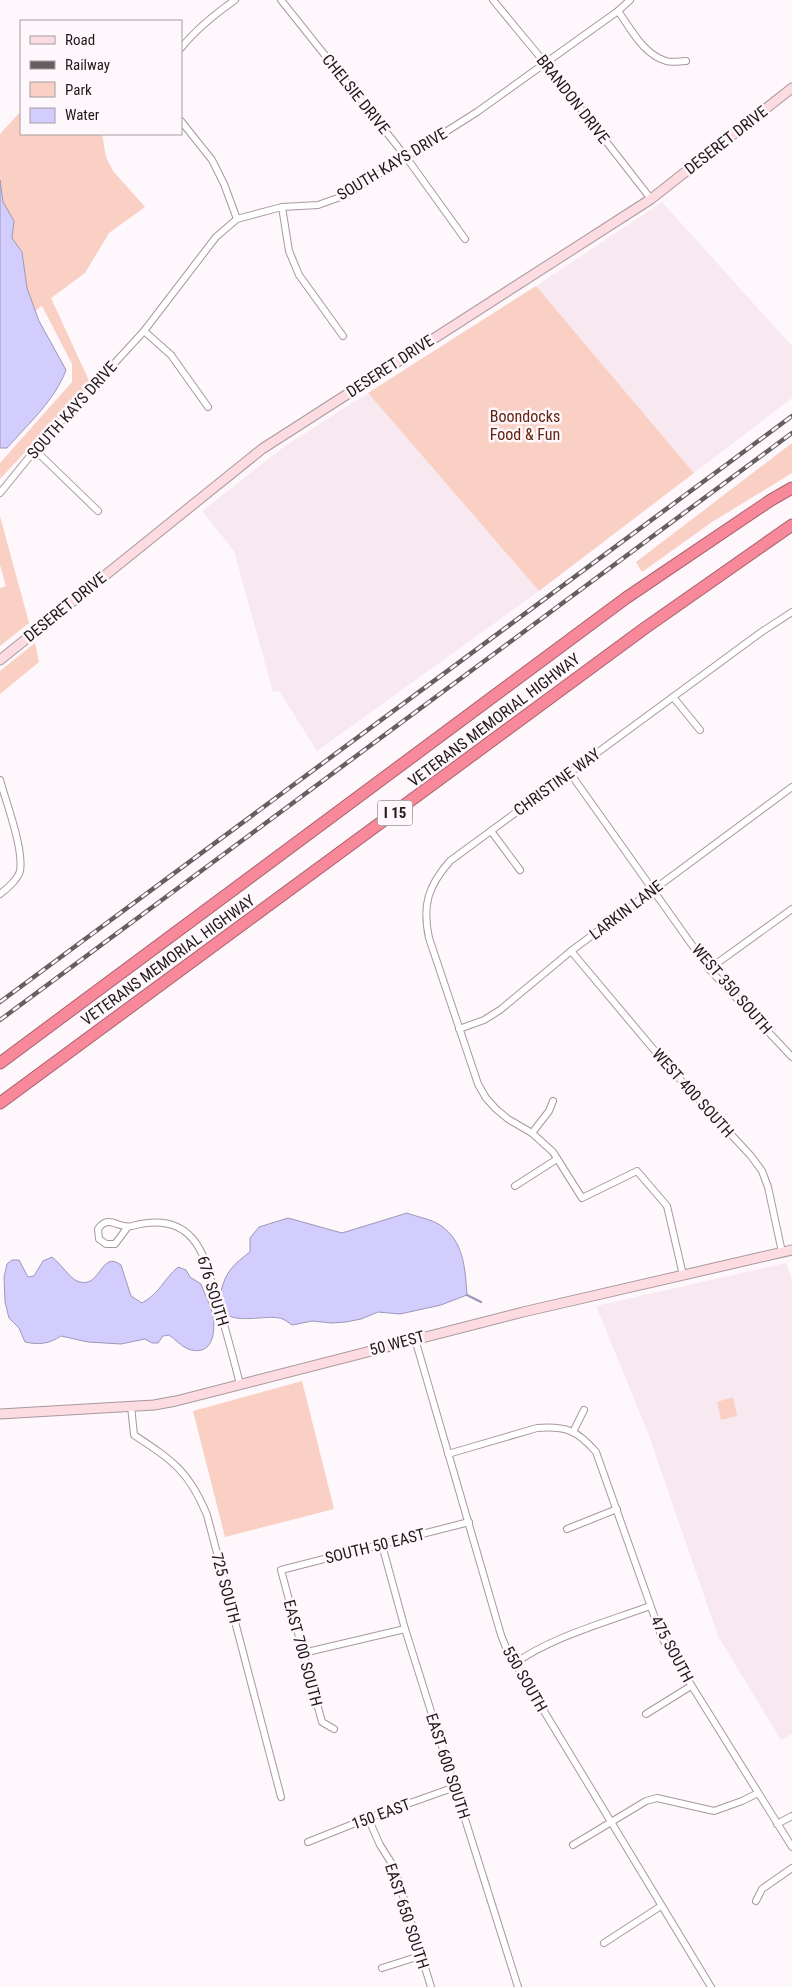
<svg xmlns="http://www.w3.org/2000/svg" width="792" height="1987" font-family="'Roboto Condensed',sans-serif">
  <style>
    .built { fill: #f8e9f1 }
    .green { fill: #f9d0c3 }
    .water { fill: #d3cdfd; stroke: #9d97ba }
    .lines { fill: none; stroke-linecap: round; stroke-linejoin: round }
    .stream { stroke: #9d97ba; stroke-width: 2.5 }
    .street-casing { stroke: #a898a0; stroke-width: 8 }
    .secondary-casing { stroke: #a898a0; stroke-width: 11 }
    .highway-casing { stroke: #ab626e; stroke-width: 13 }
    .street { stroke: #fff; stroke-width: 6 }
    .secondary { stroke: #fddce1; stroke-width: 9 }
    .highway { stroke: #f7899a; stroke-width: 11 }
    .rail-casing { stroke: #655f62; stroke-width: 4.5 }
    .rail { stroke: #fef7fb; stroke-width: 2.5; stroke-dasharray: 8; stroke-linecap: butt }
    .labels { text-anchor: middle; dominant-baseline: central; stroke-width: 5; stroke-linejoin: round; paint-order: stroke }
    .shield { fill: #fef7fb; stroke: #625c5f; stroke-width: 1 }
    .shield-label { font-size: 15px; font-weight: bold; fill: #1f191c }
    .street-label { font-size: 16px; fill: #1f191c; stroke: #fef7fb }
    .park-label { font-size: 16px; fill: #632510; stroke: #fef7fb }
  </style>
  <rect width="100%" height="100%" fill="#fef7fb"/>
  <g class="built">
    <polygon points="662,202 792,346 792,398 694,473 536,286"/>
    <polygon points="368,393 539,591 317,751 279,691 273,692 234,551 202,511 285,446"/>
    <polygon points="786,1263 792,1280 792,1734 781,1740 718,1636 648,1433 596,1306"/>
  </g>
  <g class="green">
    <polygon points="21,111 21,134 102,134 106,157 113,171 145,207 109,233 85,273 51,298 90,383 0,479 0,463 72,382 72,364 42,306 35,311 27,288 22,252 12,238 14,221 3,202 0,180 0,134"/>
    <polygon points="536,286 694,473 539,591 368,393"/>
    <polygon points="792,443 792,473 712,522 642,572 636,562"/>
    <polygon points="0,516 29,623 0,646 0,588 6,586 0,565"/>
    <polygon points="35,643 39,662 0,694 0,671"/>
    <polygon points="302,1381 334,1509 225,1537 193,1411"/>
    <polygon points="733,1397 737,1416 721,1420 717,1402"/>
  </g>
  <g class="water">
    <path d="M 0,180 L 3,202 L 14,221 L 12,238 L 22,252 L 27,288 L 39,321 L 66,370 C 55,400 28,424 7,448 L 0,448 Z"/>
    <path d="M 407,1213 C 417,1217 431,1219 440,1225 C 464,1241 465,1268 467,1295 L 441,1305 L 400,1314 L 378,1312 L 361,1319 L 346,1322 L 332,1323 L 312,1321 L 292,1325 C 289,1323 283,1318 279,1318 C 260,1314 213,1332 221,1291 C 226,1271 234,1264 250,1252 L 250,1238 L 259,1227 L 288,1218 L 342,1233 Z"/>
    <path d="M 52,1257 C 60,1263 70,1278 77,1281 C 101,1291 100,1249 121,1265 L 131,1296 L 142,1303 C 161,1292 163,1280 178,1267 L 186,1270 L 190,1277 L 201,1284 C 205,1295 211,1306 213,1317 C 216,1335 211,1357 188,1349 C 181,1346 175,1339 169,1335 L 163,1336 L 158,1343 L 152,1343 L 145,1339 L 121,1344 L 88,1342 L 61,1336 C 49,1344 39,1345 25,1342 L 19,1328 L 9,1318 L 5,1302 L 4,1277 L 7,1264 L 12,1260 L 19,1260 L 28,1277 L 34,1276 L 43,1261 Z"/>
  </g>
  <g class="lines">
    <polyline class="stream" points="467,1295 481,1302"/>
    <defs>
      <g id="street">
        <polyline points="281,0 406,157 465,239"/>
        <polyline points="493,0 545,63 651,199"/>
        <path d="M 618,11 C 631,29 643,54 666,61 C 672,63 680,61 686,61"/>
        <path d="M 181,48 C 197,28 215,14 235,0"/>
        <polyline points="181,121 212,160 224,184 237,219"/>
        <polyline points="282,207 289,251 299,275 343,336"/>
        <polyline points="144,331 171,355 208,407"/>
        <polyline points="35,450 98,511"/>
        <polyline points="0,493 35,450 144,331 216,237 237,219 282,207 318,205 346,195 477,112 618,11 630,0"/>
        <polyline points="673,697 700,730"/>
        <polyline points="570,773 709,969 792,1057"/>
        <path d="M 0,780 C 6,802 24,849 20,871 C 18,879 7,889 0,894"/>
        <polyline points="491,831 520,870"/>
        <polyline points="571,951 665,1063 751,1156 762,1171 768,1187 782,1252"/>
        <polyline points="709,969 792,909"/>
        <polyline points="459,1029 484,1020 500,1010 571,951 792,787"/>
        <polyline points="532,1133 549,1111 553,1101"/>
        <polyline points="515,1186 557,1159"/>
        <path d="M 127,1228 L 115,1244 L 106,1244 L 99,1239 L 98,1229 C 109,1213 119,1230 132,1226 C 154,1220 176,1220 192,1238 C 205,1253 209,1273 214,1291 C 224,1322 232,1353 240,1384"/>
        <path d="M 683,1275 L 667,1206 L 637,1171 L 582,1198 L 553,1152 L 532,1133 L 508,1119 L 496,1109 L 486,1098 L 478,1084 L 429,938 C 422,905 428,886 450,861 L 760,633 L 792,612"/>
        <polyline points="415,1339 501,1635 507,1650 711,1987"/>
        <path d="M 131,1406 L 134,1435 C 172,1460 189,1471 207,1515 L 281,1797"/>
        <polyline points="573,1432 584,1410"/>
        <path d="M 448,1454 L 537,1428 C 566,1426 577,1430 596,1452 L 662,1638 L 792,1847"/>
        <polyline points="567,1529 617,1509"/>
        <polyline points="382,1545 405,1629 518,1987"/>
        <polyline points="303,1653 405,1629"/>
        <path d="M 514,1664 C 551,1637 607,1622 650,1606"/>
        <polyline points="646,1714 691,1686"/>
        <polyline points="334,1729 322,1722 281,1570 469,1522"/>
        <polyline points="368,1818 380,1845 394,1867 431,1987"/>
        <polyline points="777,1824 792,1816"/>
        <polyline points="308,1842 368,1818 455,1787"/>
        <polyline points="573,1845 646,1801 657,1798 714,1811 742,1801 758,1793"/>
        <polyline points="756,1901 762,1889 792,1868"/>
        <polyline points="604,1943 661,1906"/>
        <polyline points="382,1968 420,1956"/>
      </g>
      <g id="secondary">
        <polyline points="0,660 262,449 651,199 792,88"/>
        <polyline points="0,1414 154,1405 176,1401 523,1312 792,1250"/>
      </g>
      <g id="highway">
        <polyline points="0,1063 626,598 771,500 792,488"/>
        <polyline points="0,1103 645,628 792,525"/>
      </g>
    </defs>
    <use href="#street" class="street-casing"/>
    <use href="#secondary" class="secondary-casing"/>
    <use href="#highway" class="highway-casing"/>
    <use href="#street" class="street"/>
    <use href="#secondary" class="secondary"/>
    <use href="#highway" class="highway"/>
    <defs>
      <g id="rail">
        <polyline points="0,1002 792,416"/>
        <polyline points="0,1020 792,433"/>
      </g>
    </defs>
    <use href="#rail" class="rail-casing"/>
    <use href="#rail" class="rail"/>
  </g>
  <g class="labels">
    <rect class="shield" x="377.5" y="800.5" width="35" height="25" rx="4"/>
    <g class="shield-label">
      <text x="395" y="813">I 15</text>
    </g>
    <g class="street-label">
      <text transform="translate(356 94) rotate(51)">CHELSIE DRIVE</text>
      <text transform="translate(573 99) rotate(52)">BRANDON DRIVE</text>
      <text transform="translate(726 140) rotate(-38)">DESERET DRIVE</text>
      <text transform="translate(392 164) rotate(-31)">SOUTH KAYS DRIVE</text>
      <text transform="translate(390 366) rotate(-33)">DESERET DRIVE</text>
      <text transform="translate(72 410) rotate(-48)">SOUTH KAYS DRIVE</text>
      <text transform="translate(65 607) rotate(-39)">DESERET DRIVE</text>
      <text transform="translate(494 720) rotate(-37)">VETERANS MEMORIAL HIGHWAY</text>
      <text transform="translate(557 782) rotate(-36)">CHRISTINE WAY</text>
      <text transform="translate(626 910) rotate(-37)">LARKIN LANE</text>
      <text transform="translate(168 960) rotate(-36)">VETERANS MEMORIAL HIGHWAY</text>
      <text transform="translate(732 989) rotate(49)">WEST 350 SOUTH</text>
      <text transform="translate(693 1093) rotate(48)">WEST 400 SOUTH</text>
      <text transform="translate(213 1291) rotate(73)">676 SOUTH</text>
      <text transform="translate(397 1343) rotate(-15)">50 WEST</text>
      <text transform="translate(375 1546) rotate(-14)">SOUTH 50 EAST</text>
      <text transform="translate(226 1588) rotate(75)">725 SOUTH</text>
      <text transform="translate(672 1649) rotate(62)">475 SOUTH</text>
      <text transform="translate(303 1653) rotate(75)">EAST 700 SOUTH</text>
      <text transform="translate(525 1679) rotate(60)">550 SOUTH</text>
      <text transform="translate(448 1766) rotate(72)">EAST 600 SOUTH</text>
      <text transform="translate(381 1814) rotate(-20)">150 EAST</text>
      <text transform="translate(407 1916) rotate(72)">EAST 650 SOUTH</text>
    </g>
    <g class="park-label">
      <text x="525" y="416">Boondocks<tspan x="525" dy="18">Food &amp; Fun</tspan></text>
    </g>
  </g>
  <rect x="20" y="20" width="162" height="115" fill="#fef7fb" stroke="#a59ea2"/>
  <rect x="30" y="36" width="25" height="8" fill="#fddce1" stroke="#a59ea2"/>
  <text x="65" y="45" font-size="15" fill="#1f191c">Road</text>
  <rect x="30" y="61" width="25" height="8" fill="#655f62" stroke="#a59ea2"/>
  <text x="65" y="70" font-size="15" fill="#1f191c">Railway</text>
  <rect x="30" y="82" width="25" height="15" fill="#f9d0c3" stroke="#a59ea2"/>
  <text x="65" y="95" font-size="15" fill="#1f191c">Park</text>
  <rect x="30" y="108" width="25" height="15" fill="#d3cdfd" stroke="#a59ea2"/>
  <text x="65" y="120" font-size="15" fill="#1f191c">Water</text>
</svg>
